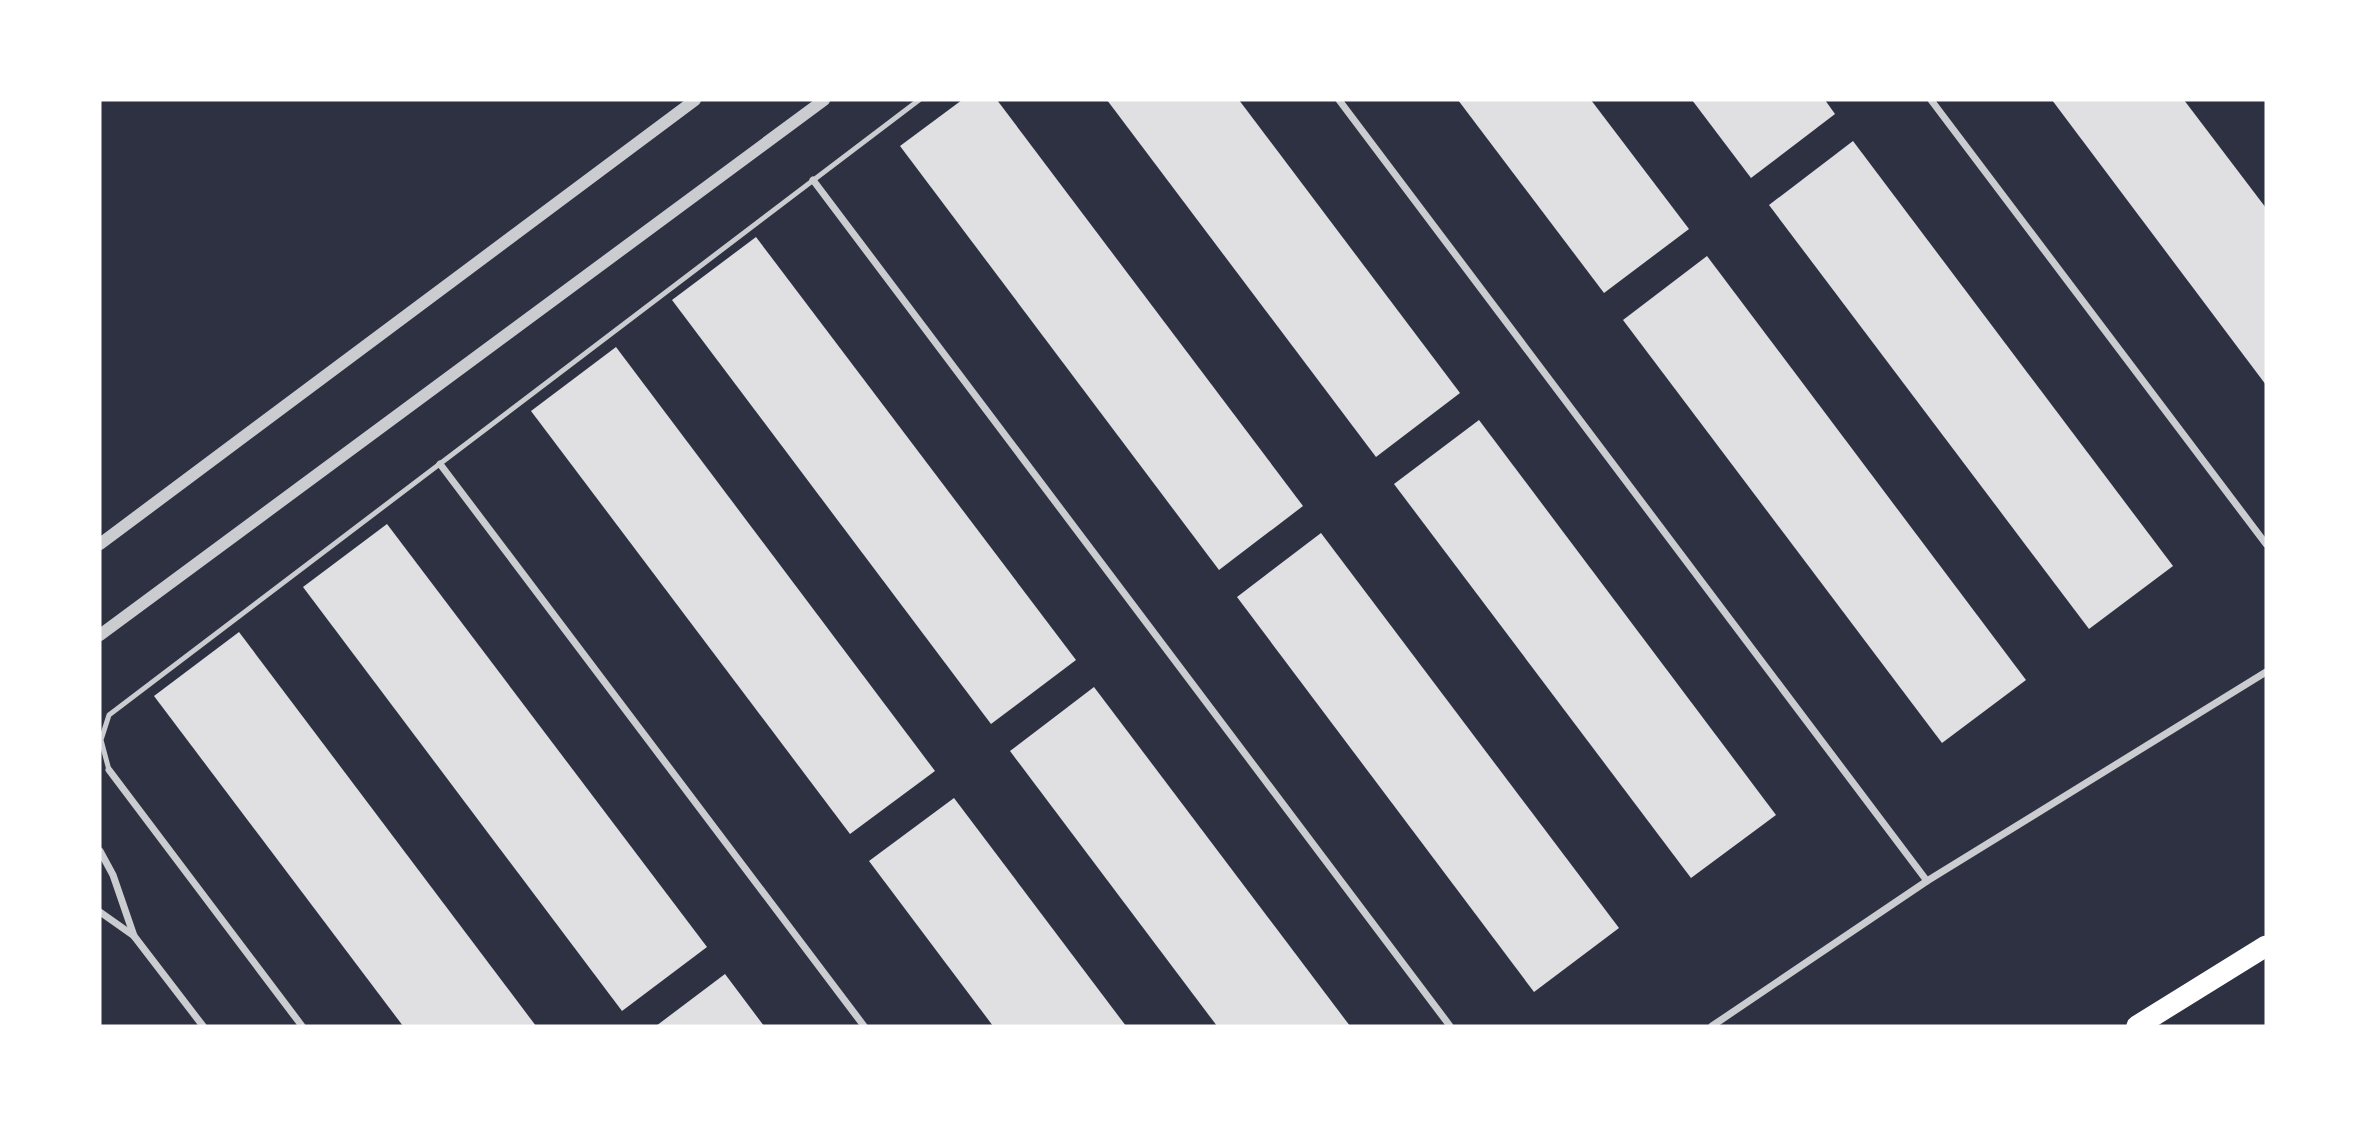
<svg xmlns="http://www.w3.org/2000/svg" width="2366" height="1126" font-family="Roboto,sans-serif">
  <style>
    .building { fill: #e0e0e3 }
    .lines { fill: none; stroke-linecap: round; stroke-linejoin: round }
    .service { stroke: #caccd0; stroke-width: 5 }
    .minor { stroke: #caccd0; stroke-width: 7 }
    .tertiary { stroke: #caccd0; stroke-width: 12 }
    .motorway { stroke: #fff; stroke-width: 21 }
  </style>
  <rect width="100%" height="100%" fill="#2d3142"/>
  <g class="building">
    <polygon points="962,100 997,100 1303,506 1219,570 900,146"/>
    <polygon points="1107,100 1239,100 1460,393 1376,457"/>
    <polygon points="1458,100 1591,100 1689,229 1604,293"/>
    <polygon points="1692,100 1825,100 1835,114 1751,178"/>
    <polygon points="2052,100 2184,100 2266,208 2266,385"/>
    <polygon points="1853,141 2173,566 2089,629 1769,205"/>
    <polygon points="756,237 1076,660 991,724 672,300"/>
    <polygon points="1707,256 2026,680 1942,743 1623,320"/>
    <polygon points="616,347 935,771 850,834 531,411"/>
    <polygon points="1479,420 1776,815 1691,878 1394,484"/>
    <polygon points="387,524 707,947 622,1011 303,587"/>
    <polygon points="1321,533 1619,928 1534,992 1237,597"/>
    <polygon points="239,632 536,1026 403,1026 154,696"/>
    <polygon points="1094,687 1350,1026 1217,1026 1010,751"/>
    <polygon points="954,798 1126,1026 993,1026 869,861"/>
    <polygon points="725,974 764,1026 656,1026"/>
  </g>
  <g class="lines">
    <polyline class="service" points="109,770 101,740 109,715 919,100"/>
    <g class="minor">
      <polyline points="1339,100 1927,881"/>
      <polyline points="1931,100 2266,544"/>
      <polyline points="813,180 1450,1026"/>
      <polyline points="440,464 864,1026"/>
      <polyline points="109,770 302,1026"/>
      <polyline points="100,851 113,875 134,936"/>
      <polyline points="100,912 134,936 203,1026"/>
      <polyline points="1712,1026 1927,881 2266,672"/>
    </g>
    <g class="tertiary">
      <polyline points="100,544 695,100"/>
      <polyline points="100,635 824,100"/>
    </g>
    <polyline class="motorway" points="2137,1026 2266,946"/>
  </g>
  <rect width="2366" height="1126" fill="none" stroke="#ffffff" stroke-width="203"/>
</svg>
